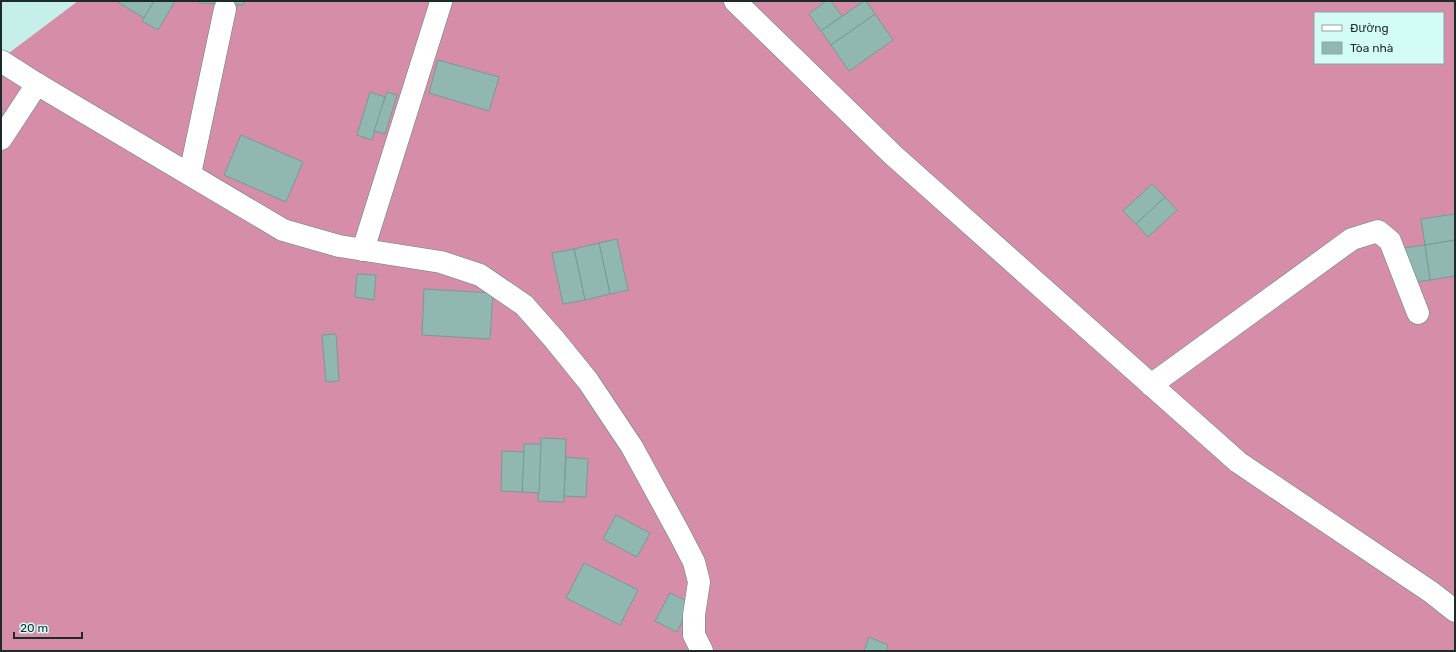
<svg xmlns="http://www.w3.org/2000/svg" width="1456" height="652" font-family="Rubik,sans-serif">
  <style>
    .forest { fill: #d58da9; fill-rule: evenodd }
    .building { fill: #91b7b1; stroke: #769c97 }
    .lines { fill: none; stroke-linecap: round; stroke-linejoin: round }
    .street-casing { stroke: #618681; stroke-width: 23 }
    .street { stroke: #fff; stroke-width: 22 }
  </style>
  <rect width="100%" height="100%" fill="#c7efe9"/>
  <path class="forest" d="M 78,1 L 1455,1 L 1455,651 L 1,651 L 1,59 ZM 1315,13 L 1443,13 L 1443,63 L 1315,63 Z"/>
  <g class="building">
    <polygon points="116,1 154,1 144,18"/>
    <polygon points="154,1 175,1 158,30 142,21"/>
    <polygon points="199,1 244,1 243,5 199,3"/>
    <polygon points="826,1 831,1 842,16 821,31 809,14"/>
    <polygon points="864,1 866,1 875,14 831,45 821,31"/>
    <polygon points="875,14 893,40 849,71 831,45"/>
    <polygon points="438,60 499,77 489,111 429,93"/>
    <polygon points="370,92 385,97 372,140 357,135"/>
    <polygon points="387,92 397,95 385,134 374,131"/>
    <polygon points="241,135 303,162 286,202 224,175"/>
    <polygon points="1152,184 1165,197 1136,224 1123,211"/>
    <polygon points="1165,197 1177,210 1148,237 1136,224"/>
    <polygon points="1455,214 1455,240 1425,245 1421,219"/>
    <polygon points="617,239 628,290 610,294 599,243"/>
    <polygon points="1455,240 1455,276 1430,280 1425,245"/>
    <polygon points="599,243 610,294 585,300 574,249"/>
    <polygon points="1425,245 1430,280 1408,283 1403,248"/>
    <polygon points="574,249 585,300 563,304 552,253"/>
    <polygon points="357,274 376,275 374,300 355,297"/>
    <polygon points="424,289 493,293 490,339 422,335"/>
    <polygon points="336,334 339,381 326,382 322,335"/>
    <polygon points="541,438 566,439 564,502 538,501"/>
    <polygon points="524,444 541,444 539,493 522,492"/>
    <polygon points="502,451 524,452 522,492 501,491"/>
    <polygon points="566,457 588,459 586,497 564,496"/>
    <polygon points="616,515 650,533 637,557 603,539"/>
    <polygon points="584,563 638,590 620,625 566,598"/>
    <polygon points="670,593 691,603 677,632 655,621"/>
    <polygon points="869,637 888,645 886,651 864,651"/>
  </g>
  <g class="lines">
    <defs>
      <g id="street">
        <polyline points="735,1 893,155 1238,462 1431,592 1455,611"/>
        <polyline points="1,61 37,84 283,230 339,246 441,262 480,275 524,305 554,339 588,381 632,447 679,533 694,562 699,582 694,615 694,635 702,651"/>
        <polyline points="1,139 37,84"/>
        <polyline points="190,174 225,9"/>
        <polyline points="363,250 441,2"/>
        <polyline points="1151,385 1352,239 1378,231 1390,241 1418,313"/>
      </g>
    </defs>
    <use href="#street" class="street-casing"/>
    <use href="#street" class="street"/>
  </g>
  <rect width="1456" height="652" fill="none" stroke="#1c2b29" stroke-width="4"/>
  <rect x="1314" y="12" width="130" height="52" fill="#d4fcf6" stroke="#8aa8a4"/>
  <rect x="1322" y="25" width="20" height="6" fill="#ffffff" stroke="#8aa8a4"/>
  <text x="1350" y="32" font-size="12" fill="#1c2b29">Đường</text>
  <rect x="1322" y="42" width="20" height="12" fill="#91b7b1" stroke="#8aa8a4"/>
  <text x="1350" y="52" font-size="12" fill="#1c2b29">Tòa nhà</text>
  <path d="M14 632v6h68v-6" fill="none" stroke="#1c2b29" stroke-width="2"/>
  <text x="20" y="632" font-size="12" fill="#1c2b29" stroke="#d4fcf6" stroke-width="3" paint-order="stroke">20 m</text>
</svg>
